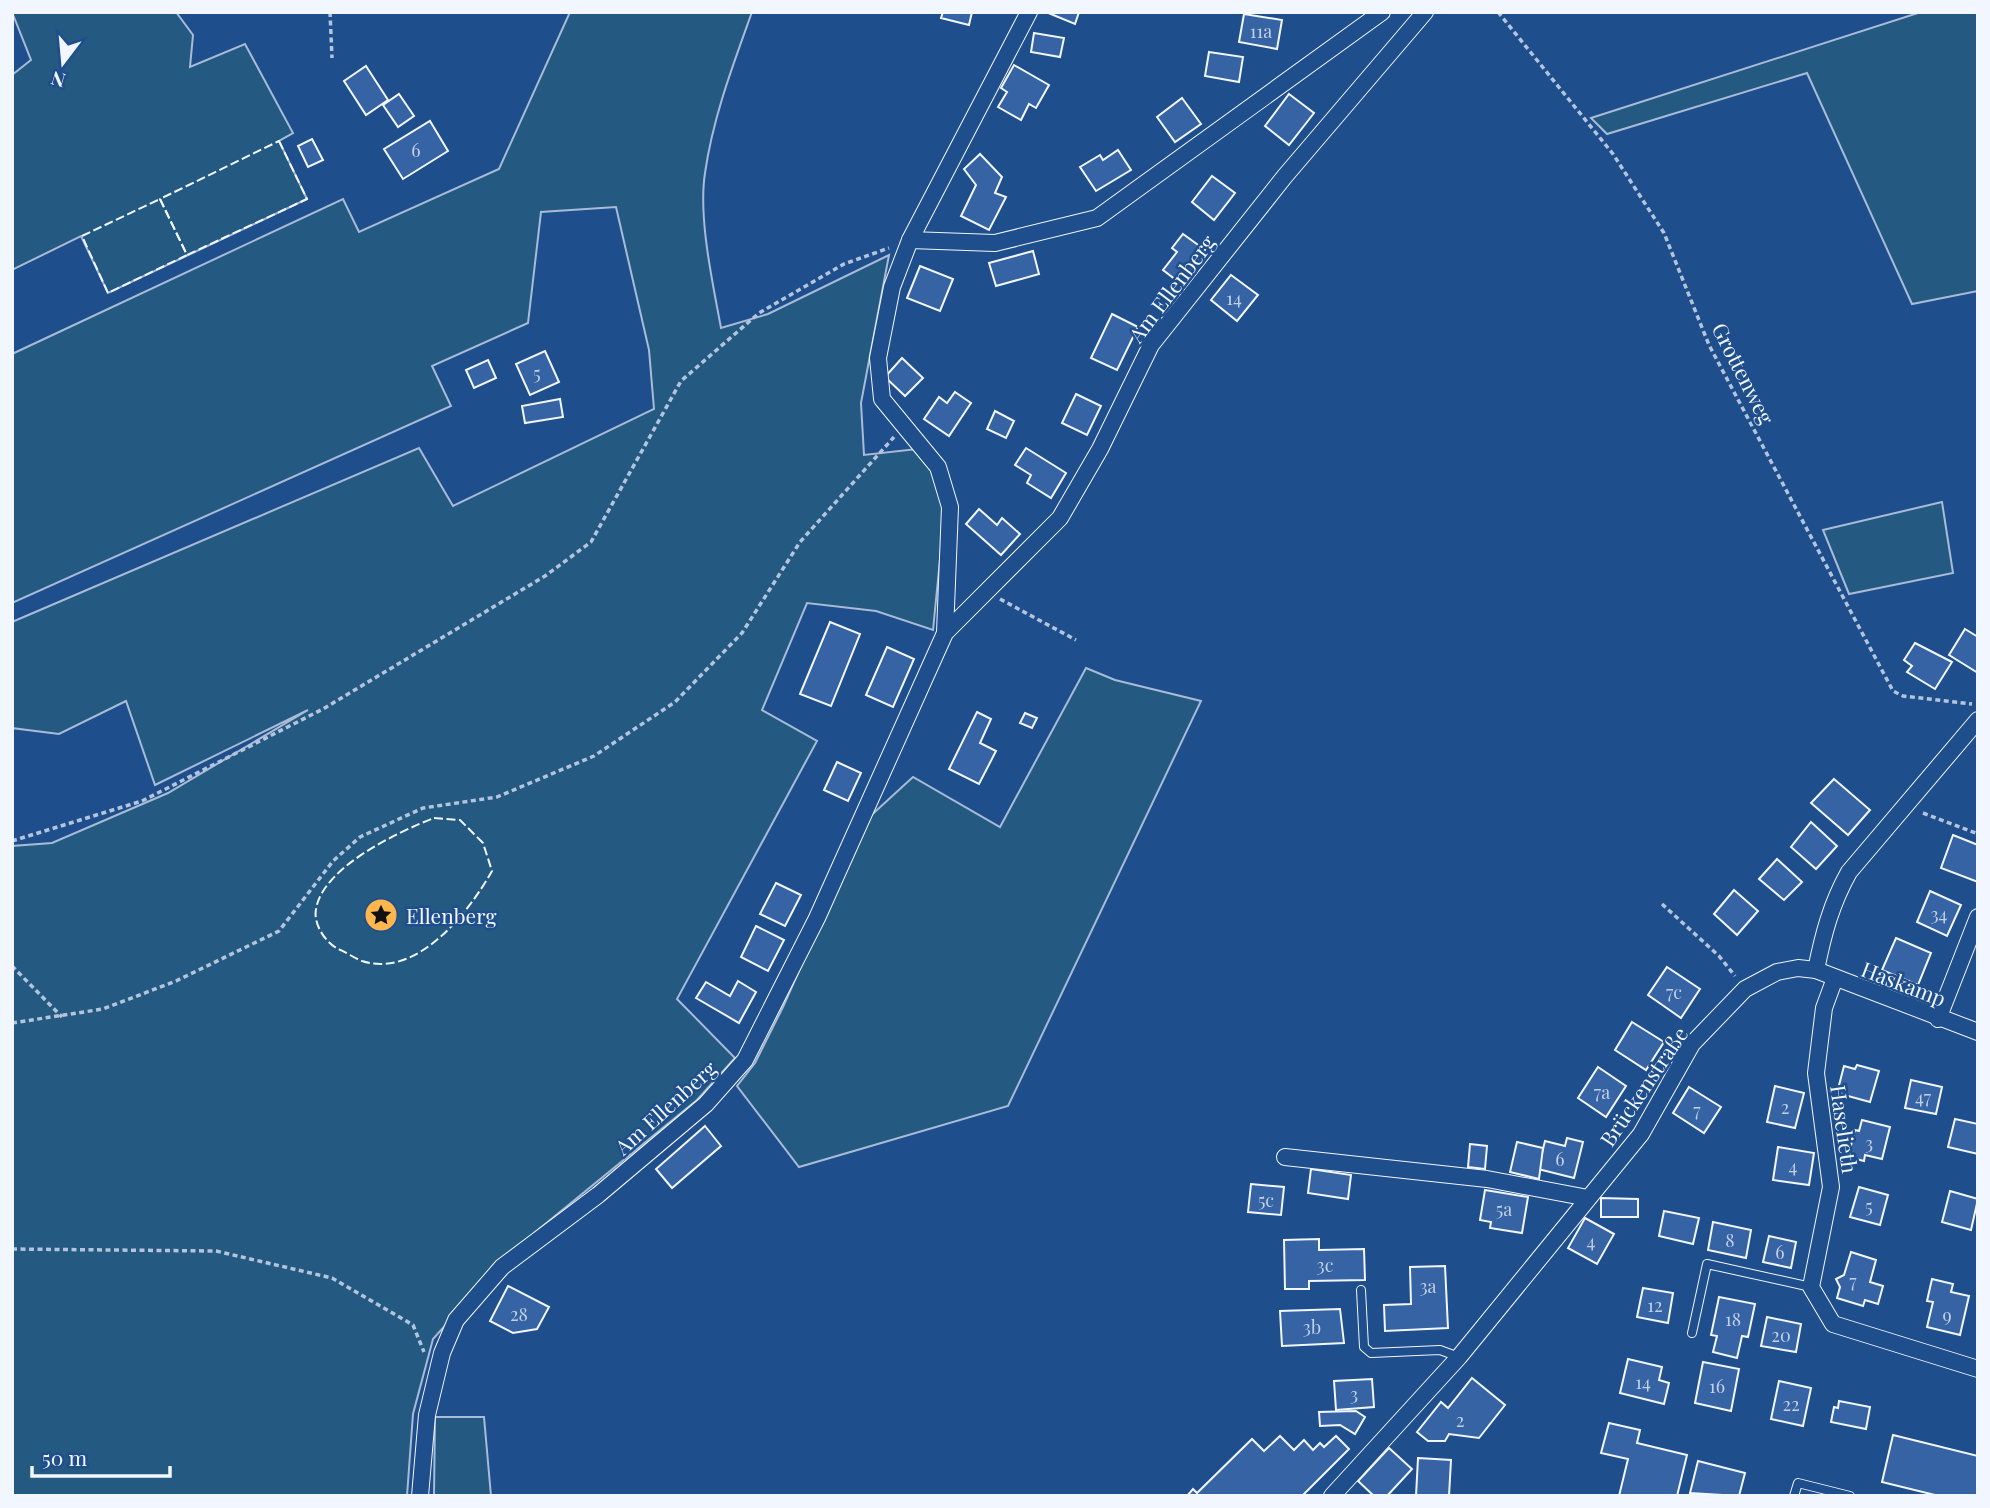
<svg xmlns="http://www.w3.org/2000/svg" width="1990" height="1508" font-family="'Playfair Display',serif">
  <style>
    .green { fill: #245a82; stroke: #a8bbd7; stroke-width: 2 }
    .building { fill: #3563a3; stroke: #f2f6ff; stroke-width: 2 }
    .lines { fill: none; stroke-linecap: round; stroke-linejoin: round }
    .service-casing { stroke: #f2f6ff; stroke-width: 10 }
    .minor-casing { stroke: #f2f6ff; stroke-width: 18 }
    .path { stroke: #b3c4dc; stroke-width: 3.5; stroke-dasharray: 5 3.5; stroke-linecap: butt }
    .service { stroke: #1f4e8c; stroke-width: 8 }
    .minor { stroke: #1f4e8c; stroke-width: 16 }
    .fence { stroke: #f2f6ff; stroke-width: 2; stroke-dasharray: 9 3.5; stroke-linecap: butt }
    .labels { text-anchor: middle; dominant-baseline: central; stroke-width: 5; stroke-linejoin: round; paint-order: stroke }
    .number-label { font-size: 18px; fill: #c3d1e8 }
    .street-label { font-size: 21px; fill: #f2f6ff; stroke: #1f4e8c }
    .poi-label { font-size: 21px; fill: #f2f6ff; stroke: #1f4e8c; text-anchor: start }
  </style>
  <rect width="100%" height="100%" fill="#1f4e8c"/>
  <g class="green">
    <polygon points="12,12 176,12 193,35 190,67 245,44 293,133 279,141 307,199 108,293 81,236 12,270 12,75 31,60"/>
    <path d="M 570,12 L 752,12 C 733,65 713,117 705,173 C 698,218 713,284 721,328 L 768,314 L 889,255 L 861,403 L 864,455 L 917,449 L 929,465 L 945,509 L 933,630 L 876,611 L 807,603 L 762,710 L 817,741 L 677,999 L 735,1058 L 697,1100 L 511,1252 L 433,1339 L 413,1414 L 407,1496 L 12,1496 L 12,846 L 52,843 L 168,793 L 308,710 L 155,785 L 126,701 L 59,734 L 12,728 L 12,622 L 419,448 L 453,506 L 654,409 L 649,350 L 616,207 L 541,212 L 528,323 L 432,366 L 451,406 L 12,603 L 12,354 L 343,199 L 359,232 L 499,169 Z"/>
    <polygon points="1921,12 1978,12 1978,291 1912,304 1807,73 1607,134 1591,118"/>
    <polygon points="1942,502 1953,573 1849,594 1823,530"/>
    <polygon points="1086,668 1115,680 1201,701 1008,1106 799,1167 737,1086 755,1063 783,1007 866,820 913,777 1000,827"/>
    <polygon points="435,1417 484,1417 491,1496 434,1496"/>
  </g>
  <g class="building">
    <polygon points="943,12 972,12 969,25 941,18"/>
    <polygon points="1046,12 1079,12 1075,24"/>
    <polygon points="1244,14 1282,20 1277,49 1239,42"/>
    <polygon points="1034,33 1064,38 1060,57 1031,52"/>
    <polygon points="1209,52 1243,57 1239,82 1205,76"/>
    <polygon points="1014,65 1049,85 1036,108 1029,104 1021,120 998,107 1007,92 1001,88"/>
    <polygon points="366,66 388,100 366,115 344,81"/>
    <polygon points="399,94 414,116 398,127 383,105"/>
    <polygon points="1289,94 1314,113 1289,145 1265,126"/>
    <polygon points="1182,98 1201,124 1175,142 1157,117"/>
    <polygon points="430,121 448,151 403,179 384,149"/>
    <polygon points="312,139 323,160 308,167 298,146"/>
    <polygon points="1118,150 1131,170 1096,191 1080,167 1100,155 1103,160"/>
    <polygon points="980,154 1002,177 995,193 1006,197 989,230 961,216 976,185 964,169"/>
    <polygon points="1212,176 1235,193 1214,220 1192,202"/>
    <polygon points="1183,234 1205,250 1180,283 1163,270 1177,252 1172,248"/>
    <polygon points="1033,251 1039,274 996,286 989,263"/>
    <polygon points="920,266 953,279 940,311 907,298"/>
    <polygon points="1231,275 1258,295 1237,321 1211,300"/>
    <polygon points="1112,314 1138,327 1117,370 1091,358"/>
    <polygon points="545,351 559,382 530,395 516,364"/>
    <polygon points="902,358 923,378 905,396 885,377"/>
    <polygon points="488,360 496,378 474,388 466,370"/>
    <polygon points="955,392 971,403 949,436 924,419 939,397 947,403"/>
    <polygon points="1076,394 1101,406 1087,435 1062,423"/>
    <polygon points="560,399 563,417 525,423 522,406"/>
    <polygon points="995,411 1014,421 1006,438 987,429"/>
    <polygon points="1026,448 1066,473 1051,498 1027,483 1031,475 1015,465"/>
    <polygon points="979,509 997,525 1002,518 1020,534 1001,555 966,524"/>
    <polygon points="830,622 860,634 831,706 800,694"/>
    <polygon points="1965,629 1978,637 1978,673 1949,655"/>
    <polygon points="1915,643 1952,662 1935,689 1907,672 1912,666 1904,660"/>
    <polygon points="887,647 914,659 893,707 866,695"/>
    <polygon points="977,712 991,719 980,743 996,751 979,784 949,769"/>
    <polygon points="1025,713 1037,718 1032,728 1020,723"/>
    <polygon points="837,762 861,773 848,801 824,790"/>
    <polygon points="1834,779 1870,810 1848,835 1811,803"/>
    <polygon points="1811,822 1837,846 1816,869 1791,847"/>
    <polygon points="1953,835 1978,845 1978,882 1941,868"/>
    <polygon points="1777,859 1802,882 1784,900 1759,879"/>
    <polygon points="776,883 801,895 785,926 760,914"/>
    <polygon points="1734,890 1758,911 1737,935 1714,914"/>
    <polygon points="1930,891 1961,905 1947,936 1917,922"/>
    <polygon points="756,926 784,940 768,971 741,957"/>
    <polygon points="1896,938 1931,953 1918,985 1882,970"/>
    <polygon points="1667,967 1700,989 1681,1018 1648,995"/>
    <polygon points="738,981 756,992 739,1023 696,998 706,982 730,996"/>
    <polygon points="1632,1022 1664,1042 1646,1070 1615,1050"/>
    <polygon points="1857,1065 1879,1071 1870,1102 1837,1093 1844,1066 1855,1069"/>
    <polygon points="1598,1067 1626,1086 1606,1117 1578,1098"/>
    <polygon points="1911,1080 1942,1087 1936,1114 1905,1108"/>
    <polygon points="1775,1086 1804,1093 1795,1128 1767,1122"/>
    <polygon points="1689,1087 1721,1107 1704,1133 1673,1113"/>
    <polygon points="1955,1119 1978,1124 1978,1154 1948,1147"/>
    <polygon points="1862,1120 1890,1127 1882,1159 1865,1155 1864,1161 1848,1157 1855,1130 1859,1131"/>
    <polygon points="705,1126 721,1146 672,1188 656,1169"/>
    <polygon points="1567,1138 1583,1142 1574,1178 1538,1169 1545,1141 1565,1146"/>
    <polygon points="1517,1142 1543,1148 1539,1179 1510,1172"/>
    <polygon points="1470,1144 1487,1146 1485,1169 1468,1167"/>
    <polygon points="1778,1147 1814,1153 1809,1185 1773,1180"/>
    <polygon points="1311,1169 1351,1175 1348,1199 1308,1193"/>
    <polygon points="1251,1184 1284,1187 1281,1215 1248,1212"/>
    <polygon points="1859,1187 1888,1195 1880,1225 1850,1217"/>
    <polygon points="1485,1190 1528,1197 1522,1233 1490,1228 1491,1222 1480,1220"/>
    <polygon points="1950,1191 1978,1199 1971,1230 1942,1222"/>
    <polygon points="1601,1198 1638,1199 1638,1217 1601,1217"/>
    <polygon points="1664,1211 1699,1218 1693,1244 1659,1236"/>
    <polygon points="1585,1218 1614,1234 1597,1264 1568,1248"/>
    <polygon points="1713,1222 1751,1230 1746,1258 1708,1250"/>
    <polygon points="1769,1236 1796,1242 1791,1268 1763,1262"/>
    <polygon points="1319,1239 1319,1250 1364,1249 1365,1280 1309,1281 1309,1289 1285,1289 1284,1240"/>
    <polygon points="1851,1252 1876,1260 1870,1282 1883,1286 1878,1304 1865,1300 1863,1306 1837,1298 1840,1287 1836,1279 1844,1275"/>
    <polygon points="1445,1266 1448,1328 1385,1331 1384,1305 1411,1304 1410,1267"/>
    <polygon points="1932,1279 1953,1284 1951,1292 1969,1296 1960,1335 1927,1327 1933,1302 1927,1301"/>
    <polygon points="508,1286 549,1307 537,1329 513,1333 490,1321"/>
    <polygon points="1643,1288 1673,1293 1668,1323 1637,1317"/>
    <polygon points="1719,1297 1755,1304 1748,1337 1742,1336 1737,1358 1713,1352 1717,1336 1711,1335"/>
    <polygon points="1340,1309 1344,1343 1282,1346 1280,1311"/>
    <polygon points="1767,1317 1801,1324 1796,1352 1761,1346"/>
    <polygon points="1628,1359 1662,1367 1659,1380 1669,1383 1664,1404 1620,1393"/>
    <polygon points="1703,1362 1739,1369 1731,1411 1695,1403"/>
    <polygon points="1472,1378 1505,1405 1479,1438 1449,1434 1445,1441 1428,1441 1417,1432 1441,1402 1448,1408"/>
    <polygon points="1372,1379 1374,1407 1336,1410 1334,1381"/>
    <polygon points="1779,1381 1811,1388 1803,1426 1771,1419"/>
    <polygon points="1839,1401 1870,1407 1866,1429 1831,1422 1834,1407 1838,1408"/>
    <polygon points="1356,1411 1365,1417 1355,1434 1340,1425 1320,1426 1319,1412"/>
    <polygon points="1609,1423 1640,1430 1637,1443 1687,1455 1677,1496 1619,1496 1628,1459 1601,1453"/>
    <polygon points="1893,1435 1978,1456 1978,1496 1939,1496 1882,1482"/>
    <polygon points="1280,1436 1294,1450 1304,1440 1313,1450 1320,1443 1324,1447 1336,1436 1349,1449 1302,1496 1187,1496 1193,1489 1197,1493 1252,1439 1264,1451"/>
    <polygon points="1389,1448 1412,1469 1387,1496 1374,1496 1358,1481"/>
    <polygon points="1418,1458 1451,1460 1449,1496 1416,1496"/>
    <polygon points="1698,1461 1745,1473 1739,1496 1690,1493"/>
  </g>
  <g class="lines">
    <defs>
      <g id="service">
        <polyline points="1361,1290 1364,1347 1371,1353 1440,1350 1459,1357"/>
        <polyline points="1692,1333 1707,1264 1811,1287"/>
        <polyline points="1794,1496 1798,1483 1850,1496"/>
      </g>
      <g id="minor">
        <polyline points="910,240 995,243 1097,218 1382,12"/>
        <polyline points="945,633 950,507 938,467 882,399 878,358 892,287 910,240 1029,12"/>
        <path d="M 1816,970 C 1823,935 1831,904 1849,872 L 1978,720"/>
        <polyline points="1835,978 1824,1008 1816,1073 1831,1187 1811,1287 1833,1324 1978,1369"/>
        <polyline points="1938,1019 1978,917"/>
        <polyline points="1285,1157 1487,1179 1588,1198"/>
        <polyline points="420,1496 427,1415 442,1353 456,1320 502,1267 598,1195 706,1104 745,1060 817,918 945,633 1060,518 1100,449 1151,345 1285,176 1425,12"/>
        <polyline points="1332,1496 1459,1357 1641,1134 1692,1044 1745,989 1777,972 1798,968 1816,970 1978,1032"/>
      </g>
    </defs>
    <use href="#service" class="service-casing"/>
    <use href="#minor" class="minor-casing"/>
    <g class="path">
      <polyline points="330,12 332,58"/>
      <polyline points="1498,12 1613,154 1664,233 1709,345 1893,691 1903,696 1972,704"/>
      <polyline points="1000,599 1076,640"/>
      <polyline points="1923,813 1978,834"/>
      <polyline points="12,841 142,801 323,709 545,576 591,542 681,381 759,313 844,264 889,248"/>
      <polyline points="1662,904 1719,956 1735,976"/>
      <polyline points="12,966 62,1017"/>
      <polyline points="12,1023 103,1009 176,981 279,931 333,861 360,837 423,808 497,797 594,756 675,702 742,633 800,542 894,437"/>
      <polyline points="12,1249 216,1251 332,1278 413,1325 424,1352"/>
    </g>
    <use href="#service" class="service"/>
    <use href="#minor" class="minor"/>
    <g class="fence">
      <polygon points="279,141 307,199 187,255 160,199"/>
      <polygon points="160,199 187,255 108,293 82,236"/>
      <path d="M 434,818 L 460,820 L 483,843 L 492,871 C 469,912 417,979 362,961 C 354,958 346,952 338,949 C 325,942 313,924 316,909 C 323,867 398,832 434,818 Z"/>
    </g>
  </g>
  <defs>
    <symbol id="sight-disc" viewBox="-11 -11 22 22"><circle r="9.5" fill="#ffb74d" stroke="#1f4e8c"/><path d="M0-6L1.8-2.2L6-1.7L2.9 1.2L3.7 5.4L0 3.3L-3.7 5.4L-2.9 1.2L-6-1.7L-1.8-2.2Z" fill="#111"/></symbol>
  </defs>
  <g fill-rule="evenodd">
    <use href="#sight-disc" x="362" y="896" width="38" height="38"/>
  </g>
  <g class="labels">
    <g class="number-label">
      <text x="1261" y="31">11a</text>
      <text x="416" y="150">6</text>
      <text x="1234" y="298">14</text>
      <text x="537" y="373">5</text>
      <text x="1939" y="914">34</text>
      <text x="1674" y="992">7c</text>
      <text x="1602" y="1092">7a</text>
      <text x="1923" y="1097">47</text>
      <text x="1785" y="1107">2</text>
      <text x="1697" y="1110">7</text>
      <text x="1869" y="1143">3</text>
      <text x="1560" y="1159">6</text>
      <text x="1793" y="1166">4</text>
      <text x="1266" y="1200">5c</text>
      <text x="1869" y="1206">5</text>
      <text x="1504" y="1209">5a</text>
      <text x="1730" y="1240">8</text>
      <text x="1591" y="1241">4</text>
      <text x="1780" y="1252">6</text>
      <text x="1325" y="1265">3c</text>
      <text x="1853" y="1281">7</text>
      <text x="1428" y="1286">3a</text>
      <text x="1655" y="1305">12</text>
      <text x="519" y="1314">28</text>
      <text x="1947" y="1315">9</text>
      <text x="1733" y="1319">18</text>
      <text x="1312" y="1327">3b</text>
      <text x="1781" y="1335">20</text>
      <text x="1643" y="1382">14</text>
      <text x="1717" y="1386">16</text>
      <text x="1354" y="1394">3</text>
      <text x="1791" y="1404">22</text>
      <text x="1460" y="1420">2</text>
    </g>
    <g class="street-label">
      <text transform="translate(1171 288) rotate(-53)">Am Ellenberg</text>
      <text transform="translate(1744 373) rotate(63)">Grottenweg</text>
      <text transform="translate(1904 983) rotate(21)">Haskamp</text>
      <text transform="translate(1643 1086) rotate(-56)">Brückenstraße</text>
      <text transform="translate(665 1107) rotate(-42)">Am Ellenberg</text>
      <text transform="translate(1845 1129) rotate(82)">Haselieth</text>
    </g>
    <g class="poi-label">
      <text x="406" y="915">Ellenberg</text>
    </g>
  </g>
  <rect width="1990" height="1508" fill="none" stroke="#f2f6ff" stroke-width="28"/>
  <g transform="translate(63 63) rotate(196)" stroke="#1f4e8c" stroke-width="5" paint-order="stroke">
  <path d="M0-5L12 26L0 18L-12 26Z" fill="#f2f6ff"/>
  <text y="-10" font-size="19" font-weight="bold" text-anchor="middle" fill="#f2f6ff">N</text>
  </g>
  <path d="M32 1466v10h138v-10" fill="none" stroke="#f2f6ff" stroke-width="3.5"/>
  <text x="42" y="1466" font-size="21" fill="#f2f6ff" stroke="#1f4e8c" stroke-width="5" paint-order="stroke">50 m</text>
</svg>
